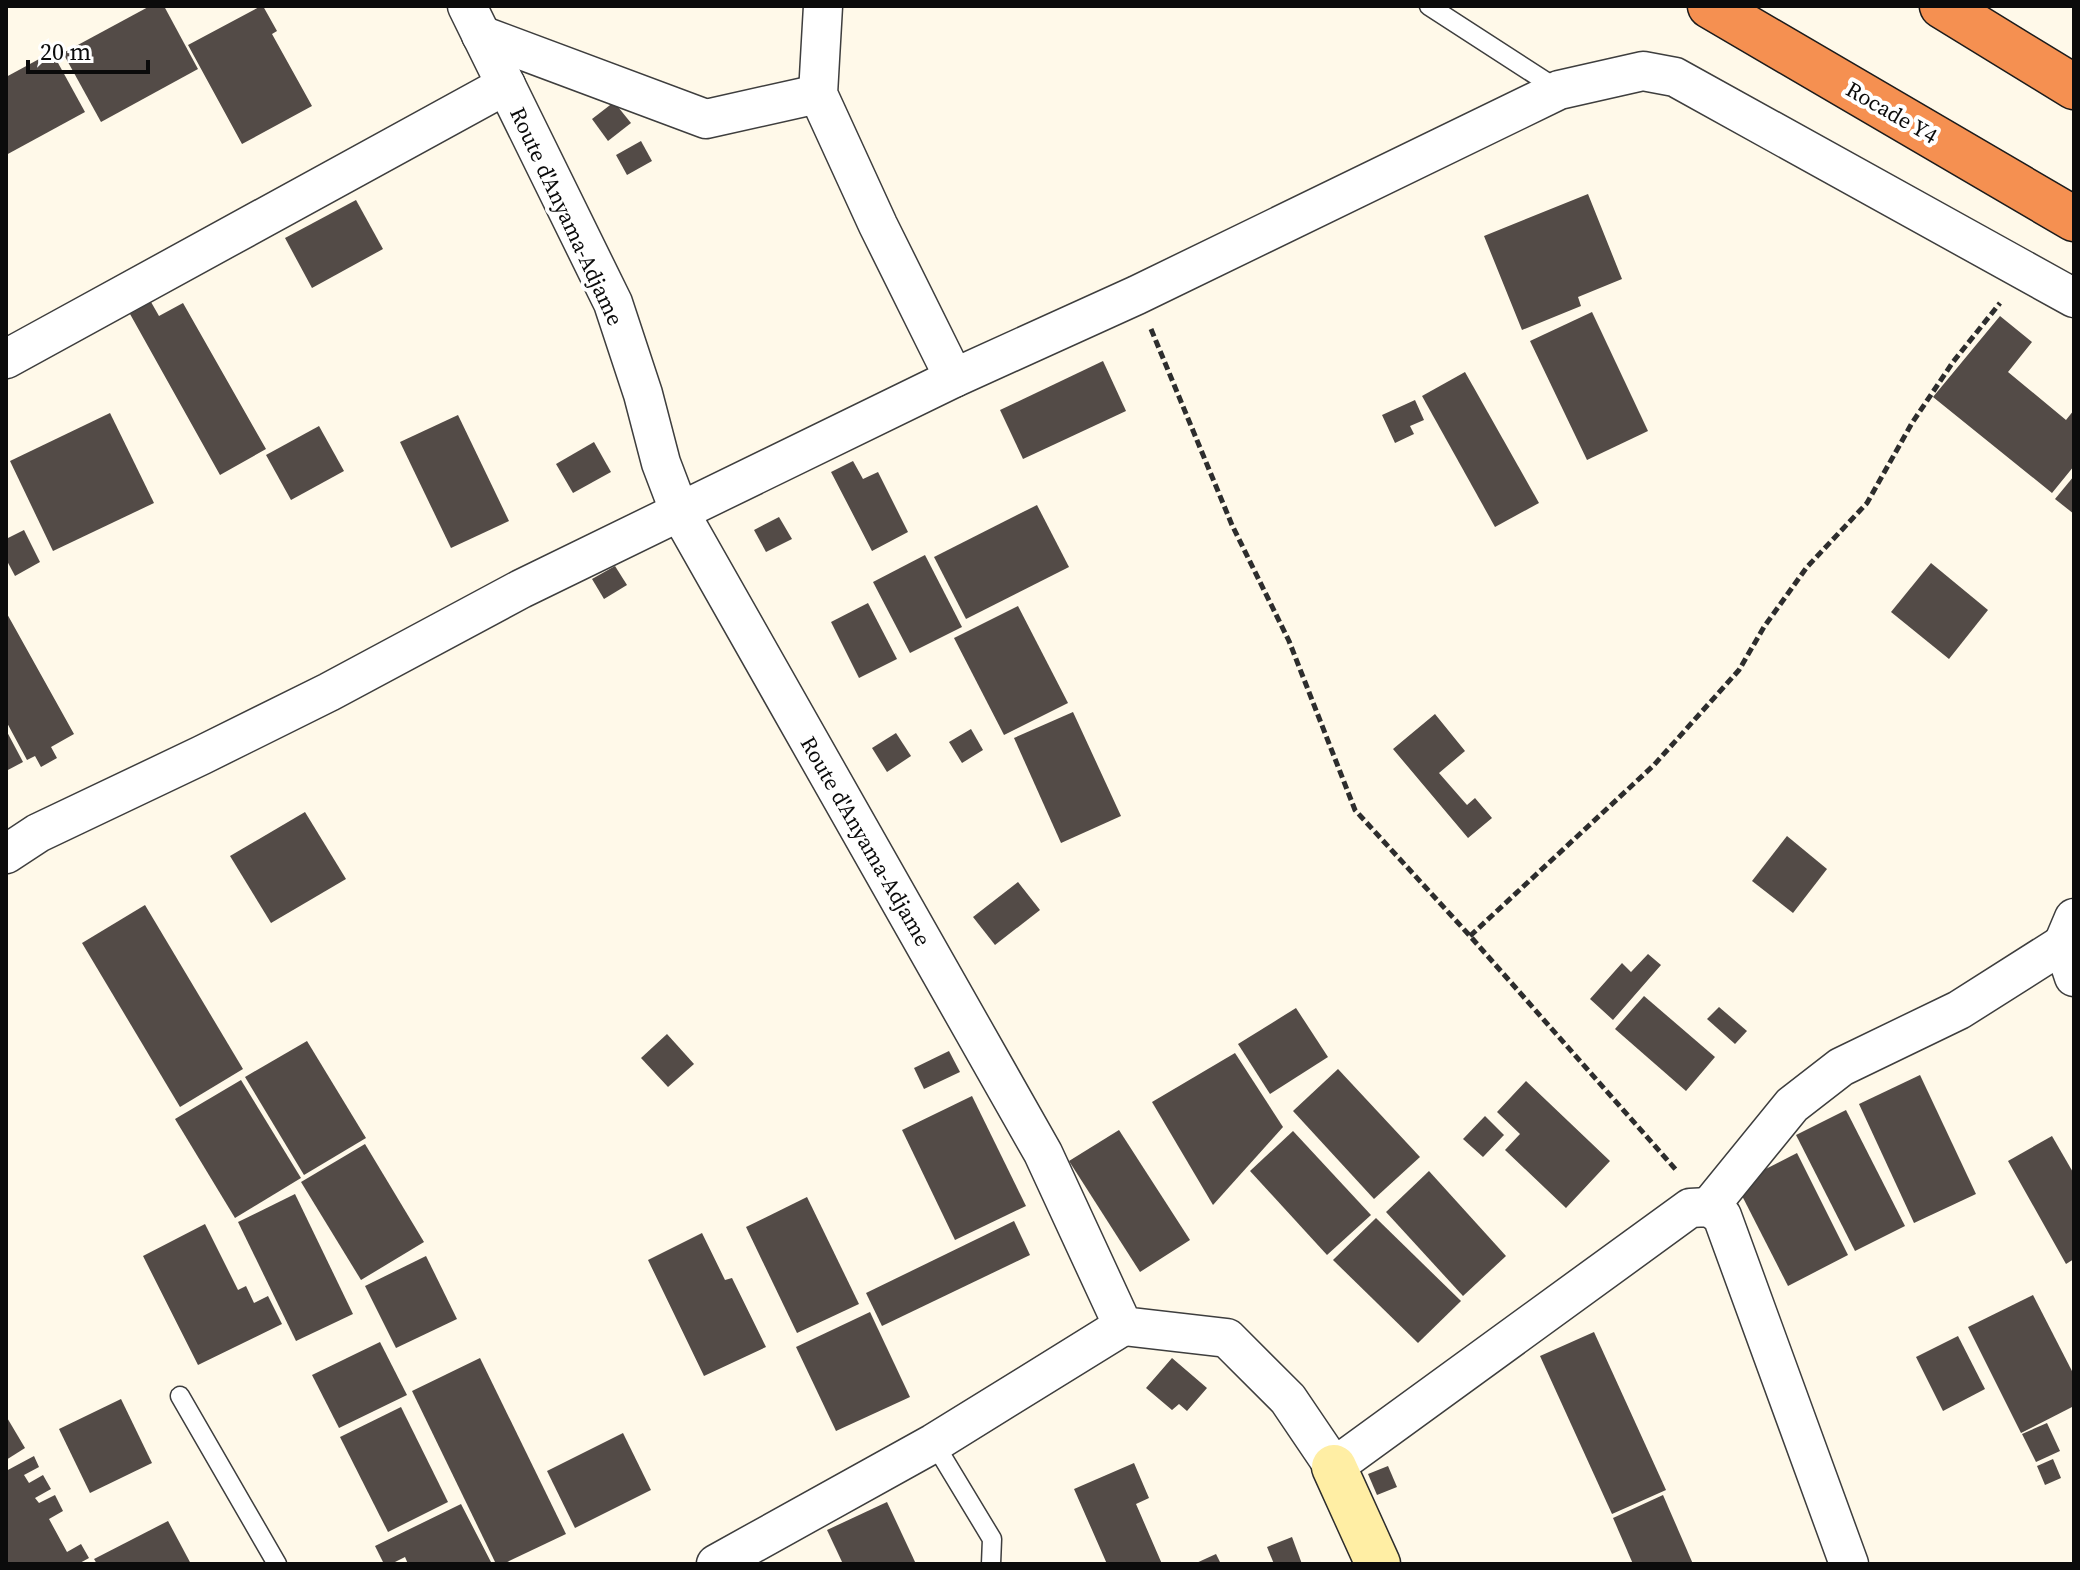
<svg xmlns="http://www.w3.org/2000/svg" width="2080" height="1570" font-family="'Source Serif 4',serif">
  <style>
    .building { fill: #534b47 }
    .lines { fill: none; stroke-linecap: round; stroke-linejoin: round }
    .lane-casing { stroke: #3e3e3e; stroke-width: 21 }
    .street-casing { stroke: #3e3e3e; stroke-width: 41 }
    .secondary-casing { stroke: #2d2d2d; stroke-width: 47 }
    .highway-casing { stroke: #1c1c1c; stroke-width: 47 }
    .path { stroke: #2d2d2d; stroke-width: 5; stroke-dasharray: 8 4; stroke-linecap: butt }
    .lane { stroke: #fff; stroke-width: 18 }
    .street { stroke: #fff; stroke-width: 38 }
    .secondary { stroke: #ffeea4; stroke-width: 44 }
    .highway { stroke: #f59051; stroke-width: 44 }
    .labels { text-anchor: middle; dominant-baseline: central; stroke-width: 8; stroke-linejoin: round; paint-order: stroke }
    .street-label { font-size: 22px; fill: #0b0b0b; stroke: #fff }
  </style>
  <rect width="100%" height="100%" fill="#fff9e9"/>
  <g class="building">
    <polygon points="150,6 164,6 198,69 101,122 63,53"/>
    <polygon points="261,6 263,6 277,31 272,34 312,106 242,144 188,45"/>
    <polygon points="52,52 85,112 6,155 6,77"/>
    <polygon points="614,102 631,123 608,141 592,119"/>
    <polygon points="641,141 652,161 627,175 616,155"/>
    <polygon points="1588,194 1622,279 1578,297 1581,306 1522,330 1484,236"/>
    <polygon points="356,200 383,249 312,288 285,238"/>
    <polygon points="151,302 159,316 183,303 266,449 220,475 130,314"/>
    <polygon points="1592,312 1648,431 1587,460 1530,341"/>
    <polygon points="2000,316 2032,342 2008,372 2066,420 2074,410 2074,466 2052,493 1933,397"/>
    <polygon points="1103,361 1126,411 1023,459 1000,410"/>
    <polygon points="1465,372 1539,503 1495,527 1422,396"/>
    <polygon points="1415,400 1424,420 1410,426 1414,434 1395,443 1382,415"/>
    <polygon points="110,413 154,503 53,551 10,461"/>
    <polygon points="458,415 509,521 451,548 400,442"/>
    <polygon points="319,426 344,471 291,500 266,455"/>
    <polygon points="594,442 611,472 573,493 556,464"/>
    <polygon points="853,461 863,479 878,472 908,532 872,551 831,472"/>
    <polygon points="2074,476 2074,514 2055,499"/>
    <polygon points="1037,505 1069,567 966,619 934,557"/>
    <polygon points="779,517 792,539 766,552 754,530"/>
    <polygon points="24,530 40,562 15,576 6,559 6,539"/>
    <polygon points="925,555 962,627 910,653 873,582"/>
    <polygon points="1931,563 1988,610 1949,659 1891,612"/>
    <polygon points="615,566 627,585 604,599 592,579"/>
    <polygon points="868,603 897,659 859,678 831,622"/>
    <polygon points="1018,606 1068,703 1004,735 954,638"/>
    <polygon points="6,612 74,734 51,747 57,758 41,767 35,756 27,760 6,721"/>
    <polygon points="1073,712 1121,816 1061,843 1014,738"/>
    <polygon points="1435,714 1465,751 1439,773 1467,805 1475,798 1492,818 1468,838 1393,749"/>
    <polygon points="971,729 983,750 962,763 949,742"/>
    <polygon points="6,730 23,762 6,771"/>
    <polygon points="896,733 911,756 887,772 872,748"/>
    <polygon points="305,812 346,879 271,923 230,856"/>
    <polygon points="1787,836 1827,869 1793,913 1752,881"/>
    <polygon points="1018,882 1040,910 995,945 973,917"/>
    <polygon points="145,905 243,1069 180,1107 82,943"/>
    <polygon points="1648,954 1661,965 1613,1020 1590,999 1622,963 1631,972"/>
    <polygon points="1644,996 1715,1057 1686,1091 1615,1029"/>
    <polygon points="1719,1007 1747,1031 1735,1044 1707,1019"/>
    <polygon points="1296,1008 1328,1057 1270,1094 1238,1044"/>
    <polygon points="667,1034 694,1064 668,1087 641,1058"/>
    <polygon points="307,1041 366,1138 304,1175 245,1077"/>
    <polygon points="949,1051 960,1072 924,1089 914,1068"/>
    <polygon points="1235,1053 1283,1127 1213,1205 1152,1102"/>
    <polygon points="1338,1069 1420,1157 1374,1199 1293,1111"/>
    <polygon points="1920,1075 1976,1194 1914,1223 1859,1104"/>
    <polygon points="241,1080 301,1178 235,1218 175,1119"/>
    <polygon points="1526,1081 1610,1161 1566,1208 1505,1150 1520,1134 1497,1112"/>
    <polygon points="972,1096 1026,1206 955,1240 902,1130"/>
    <polygon points="1846,1110 1905,1226 1855,1251 1796,1135"/>
    <polygon points="1485,1116 1504,1135 1483,1157 1463,1139"/>
    <polygon points="1119,1130 1190,1240 1140,1272 1069,1161"/>
    <polygon points="1293,1131 1371,1215 1327,1255 1250,1171"/>
    <polygon points="2052,1136 2074,1174 2074,1259 2066,1264 2008,1161"/>
    <polygon points="365,1144 424,1242 361,1280 301,1182"/>
    <polygon points="1797,1153 1848,1255 1788,1286 1736,1184"/>
    <polygon points="1429,1171 1506,1256 1463,1296 1386,1212"/>
    <polygon points="295,1194 353,1314 296,1341 238,1222"/>
    <polygon points="807,1197 859,1304 797,1333 746,1227"/>
    <polygon points="1376,1218 1461,1301 1418,1343 1333,1260"/>
    <polygon points="1014,1221 1030,1255 882,1326 866,1293"/>
    <polygon points="205,1224 238,1290 246,1286 254,1303 268,1296 282,1324 198,1365 143,1256"/>
    <polygon points="702,1233 725,1280 732,1278 766,1347 704,1376 648,1260"/>
    <polygon points="426,1256 457,1319 396,1348 365,1286"/>
    <polygon points="2033,1295 2074,1375 2074,1406 2021,1433 1968,1327"/>
    <polygon points="870,1312 910,1397 836,1431 796,1347"/>
    <polygon points="1594,1332 1666,1490 1612,1514 1540,1356"/>
    <polygon points="1958,1336 1985,1389 1943,1411 1916,1357"/>
    <polygon points="380,1342 407,1395 339,1428 312,1375"/>
    <polygon points="480,1358 566,1534 503,1564 496,1564 412,1391"/>
    <polygon points="1172,1358 1207,1388 1187,1411 1179,1404 1172,1410 1146,1388"/>
    <polygon points="121,1399 152,1463 90,1493 59,1429"/>
    <polygon points="401,1407 448,1502 388,1532 340,1437"/>
    <polygon points="6,1416 25,1448 6,1460"/>
    <polygon points="2047,1423 2060,1451 2036,1462 2022,1434"/>
    <polygon points="623,1433 651,1490 575,1528 547,1471"/>
    <polygon points="34,1456 39,1467 24,1475 29,1483 43,1475 51,1489 35,1498 39,1503 55,1495 63,1511 49,1519 67,1552 81,1544 89,1558 78,1564 9,1564 6,1558 6,1471"/>
    <polygon points="2053,1459 2061,1478 2045,1485 2037,1466"/>
    <polygon points="1134,1463 1149,1498 1136,1504 1162,1564 1107,1564 1074,1489"/>
    <polygon points="1388,1466 1397,1487 1377,1495 1368,1474"/>
    <polygon points="1663,1495 1693,1564 1633,1564 1613,1518"/>
    <polygon points="887,1502 916,1564 843,1564 827,1530"/>
    <polygon points="461,1504 492,1564 408,1564 405,1557 391,1564 384,1564 375,1546"/>
    <polygon points="168,1521 191,1564 97,1564 94,1559"/>
    <polygon points="1292,1537 1302,1564 1274,1564 1267,1547"/>
    <polygon points="1216,1554 1221,1564 1194,1564"/>
  </g>
  <g class="lines">
    <defs>
      <g id="lane">
        <polyline points="1429,6 1559,90"/>
        <polyline points="180,1396 277,1564"/>
        <polyline points="934,1443 992,1539 991,1564"/>
      </g>
      <g id="street">
        <polyline points="467,6 613,303 643,394 661,463 680,513 1043,1153 1123,1326 1227,1338 1288,1399 1334,1467 1690,1208 1709,1207 1722,1216 1849,1564"/>
        <polyline points="823,6 818,94 878,225 954,378"/>
        <polyline points="481,35 706,119 818,94"/>
        <polyline points="6,359 506,85"/>
        <polyline points="6,854 38,833 202,755 329,692 521,589 954,378 1137,295 1559,90 1643,71 1675,77 2074,298"/>
        <polyline points="2074,918 2063,944 2074,977"/>
        <polyline points="1709,1207 1792,1105 1841,1067 1959,1010 2063,944"/>
        <polyline points="716,1564 934,1443 1123,1326"/>
      </g>
      <polyline id="secondary" points="1334,1467 1378,1564"/>
      <g id="highway">
        <polyline points="1710,6 2074,219"/>
        <polyline points="1942,6 2074,87"/>
      </g>
    </defs>
    <use href="#lane" class="lane-casing"/>
    <use href="#street" class="street-casing"/>
    <use href="#secondary" class="secondary-casing"/>
    <use href="#highway" class="highway-casing"/>
    <g class="path">
      <polyline points="1151,329 1232,525 1289,641 1355,810 1470,936 1677,1171"/>
      <polyline points="1470,936 1654,765 1739,670 1764,627 1807,567 1867,503 1912,423 1953,362 2000,303"/>
    </g>
    <use href="#lane" class="lane"/>
    <use href="#street" class="street"/>
    <use href="#secondary" class="secondary"/>
    <use href="#highway" class="highway"/>
  </g>
  <g class="labels">
    <g class="street-label">
      <text transform="translate(1892 112) rotate(30)">Rocade Y4</text>
      <text transform="translate(567 216) rotate(65)">Route d'Anyama-Adjame</text>
      <text transform="translate(866 841) rotate(60)">Route d'Anyama-Adjame</text>
    </g>
  </g>
  <rect width="2080" height="1570" fill="none" stroke="#0b0b0b" stroke-width="16"/>
  <path d="M28 60v12h120v-12" fill="none" stroke="#0b0b0b" stroke-width="4"/>
  <text x="40" y="60" font-size="24" fill="#0b0b0b" stroke="#ffffff" stroke-width="6" paint-order="stroke">20 m</text>
</svg>
